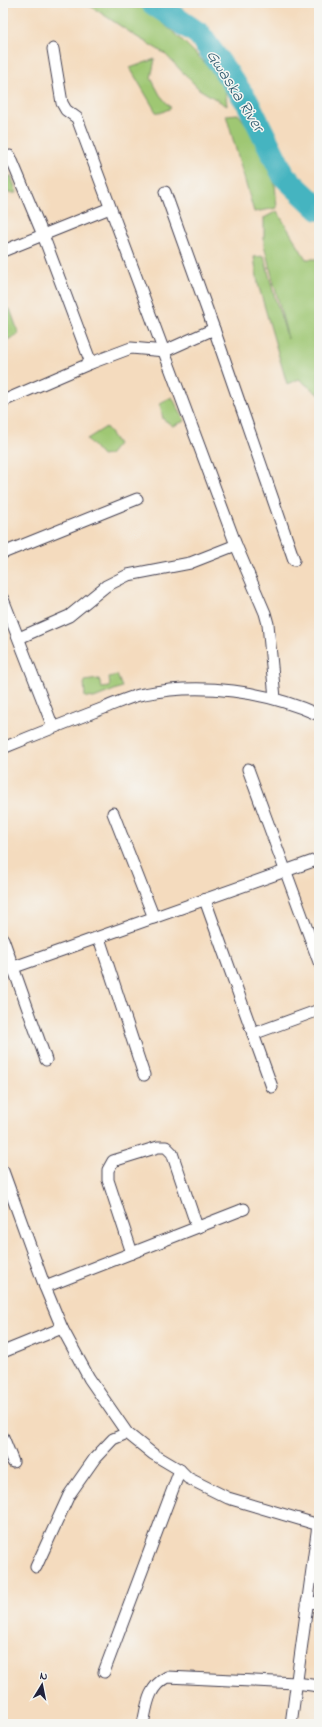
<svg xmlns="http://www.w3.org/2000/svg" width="322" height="1727" font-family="'Indie Flower',sans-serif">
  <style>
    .green { fill: #9fc773; stroke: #607457 }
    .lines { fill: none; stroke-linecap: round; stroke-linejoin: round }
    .river { stroke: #45b4c0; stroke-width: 24 }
    .street-casing { stroke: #423e4f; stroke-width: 13 }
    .street { stroke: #fff; stroke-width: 11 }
    .labels { text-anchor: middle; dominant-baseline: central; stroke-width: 3; stroke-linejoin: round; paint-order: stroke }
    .water-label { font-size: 17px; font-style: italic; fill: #305c70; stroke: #f6f6f2 }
  </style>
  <rect width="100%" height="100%" fill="#f6f6f2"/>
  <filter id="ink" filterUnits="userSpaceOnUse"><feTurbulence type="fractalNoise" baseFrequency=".025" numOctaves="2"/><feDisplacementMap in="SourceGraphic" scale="8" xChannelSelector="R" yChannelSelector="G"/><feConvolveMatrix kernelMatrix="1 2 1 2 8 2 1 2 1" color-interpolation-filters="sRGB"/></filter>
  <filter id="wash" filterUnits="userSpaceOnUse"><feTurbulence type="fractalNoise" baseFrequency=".012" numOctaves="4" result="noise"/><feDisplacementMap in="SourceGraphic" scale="16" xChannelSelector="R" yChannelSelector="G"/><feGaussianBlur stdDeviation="0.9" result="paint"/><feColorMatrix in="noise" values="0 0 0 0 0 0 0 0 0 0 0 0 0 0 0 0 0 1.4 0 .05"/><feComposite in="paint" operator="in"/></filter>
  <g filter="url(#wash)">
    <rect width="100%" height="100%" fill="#f4dbbe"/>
    <g class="green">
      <polygon points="82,3 137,3 176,34 225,83 227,106 199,89 164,53 137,37 92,7"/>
      <polygon points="155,59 151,78 160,95 171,108 160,113 156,112 130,68"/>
      <polygon points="238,114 251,130 275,184 277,208 254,212 226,115"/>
      <polygon points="11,176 17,193 3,193 3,178"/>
      <polygon points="277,211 306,259 319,259 319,395 299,379 287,384 258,284 254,257 264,256 275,298 288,339 264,245 264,218"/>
      <polygon points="10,309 19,334 3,342 3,311"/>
      <polygon points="172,397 185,421 173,426 163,419 160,403"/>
      <polygon points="106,427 118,444 109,455 102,456 87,439"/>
      <polygon points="117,675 122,687 94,698 85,697 84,681 99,679 102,688 110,687 109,677"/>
    </g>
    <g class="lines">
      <polyline class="river" points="153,3 199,34 248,103 284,176 319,209"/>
    </g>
  </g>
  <g filter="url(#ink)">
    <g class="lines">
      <defs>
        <g id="street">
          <polyline points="53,49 62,103 66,110 77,118 236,545 265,613 268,624 275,698"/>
          <polyline points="10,156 43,235 91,363"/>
          <polyline points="165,192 214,329 294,560"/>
          <polyline points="3,251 110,208"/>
          <polyline points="3,401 91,363 131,348 165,351 214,329"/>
          <polyline points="3,553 137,499"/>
          <polyline points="3,599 53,727"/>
          <polyline points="19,638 69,616 106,586 128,575 190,563 236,545"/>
          <path d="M 3,748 C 37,734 70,721 104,708 C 117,703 131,696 144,694 C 202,682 265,691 319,715"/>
          <polyline points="248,769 319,962"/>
          <polyline points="113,813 154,918"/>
          <polyline points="205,900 272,1087"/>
          <polyline points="99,938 144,1075"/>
          <polyline points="3,939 46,1060"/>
          <polyline points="3,971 319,859"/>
          <polyline points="253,1034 319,1010"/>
          <polyline points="3,1171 45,1287 62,1328 89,1378 127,1433 153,1454 180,1470 188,1478 228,1498 319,1525"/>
          <polyline points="132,1253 108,1180 108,1170 113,1161 158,1147 166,1147 172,1153 197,1227"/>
          <polyline points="45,1287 244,1209"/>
          <polyline points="3,1352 62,1328"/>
          <polyline points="3,1437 13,1462"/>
          <polyline points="36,1567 69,1495 95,1458 113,1439 127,1433"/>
          <polyline points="307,1602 319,1603"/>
          <polyline points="104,1672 180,1470"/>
          <path d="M 143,1724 C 147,1705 148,1687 167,1677 L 296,1683 L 319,1686"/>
          <polyline points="291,1724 318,1525"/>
        </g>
      </defs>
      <use href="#street" class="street-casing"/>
      <use href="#street" class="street"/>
    </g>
  </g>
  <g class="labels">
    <g class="water-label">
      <text transform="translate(235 91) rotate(58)">Gwaska River</text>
    </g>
  </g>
  <rect width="322" height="1727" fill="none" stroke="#f6f6f2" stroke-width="16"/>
  <g transform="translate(42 1685) rotate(10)" stroke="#f6f6f2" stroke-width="3" paint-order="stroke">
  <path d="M0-3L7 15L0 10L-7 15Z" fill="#22223b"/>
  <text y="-6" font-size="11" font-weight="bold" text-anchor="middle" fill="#22223b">N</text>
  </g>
</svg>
